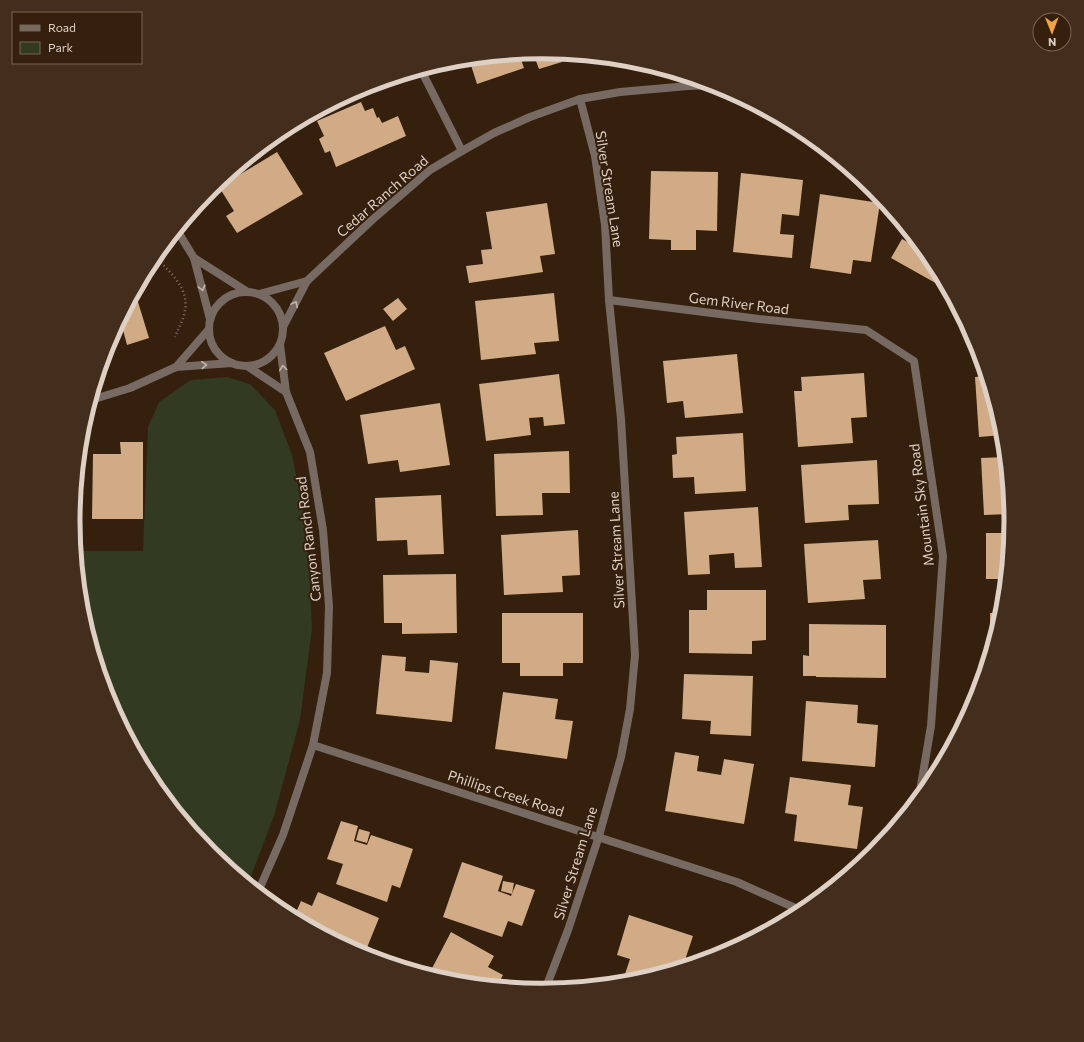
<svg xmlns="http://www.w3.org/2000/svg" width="1084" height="1042" font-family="Commissioner,sans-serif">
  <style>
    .green { fill: #323a21 }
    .building { fill: #d0ab86 }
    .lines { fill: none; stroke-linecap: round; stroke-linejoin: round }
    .path { stroke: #877566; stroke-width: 2.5; stroke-dasharray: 1 3; stroke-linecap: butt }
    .minor { stroke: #766a62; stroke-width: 8 }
    .oneway { stroke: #c5b6ac }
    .labels { text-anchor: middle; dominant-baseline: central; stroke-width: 4; stroke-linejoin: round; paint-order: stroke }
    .street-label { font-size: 14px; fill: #dfd0c5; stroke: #351f0d }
    .rim { fill: none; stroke: #dfd0c5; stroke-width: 5 }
  </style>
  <rect width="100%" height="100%" fill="#351f0d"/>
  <polygon class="green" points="227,377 250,384 275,410 292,455 307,530 312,628 300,720 274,816 248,884 210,852 152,781 109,700 82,612 76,551 143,551 148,427 159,402 191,380"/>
  <g class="building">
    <polygon points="542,52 560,54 562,62 539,69 533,53"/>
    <polygon points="519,54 524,68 477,84 469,59"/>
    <polygon points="361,102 365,111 373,108 377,118 379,117 382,123 398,116 406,136 336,167 330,151 325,153 319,139 324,136 317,121"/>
    <polygon points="277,152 303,194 237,233 226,216 234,211 219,187"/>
    <polygon points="651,171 718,172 717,231 696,230 696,250 671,250 671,240 649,239"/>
    <polygon points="741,173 803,180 799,216 782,214 780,234 794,235 792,258 733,252"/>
    <polygon points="820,194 880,203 871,262 853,260 851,274 810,268"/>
    <polygon points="547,203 555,254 540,256 543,272 469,283 466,266 483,264 481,250 492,249 486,212"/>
    <polygon points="902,239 917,247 919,244 932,261 948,290 891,258"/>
    <polygon points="135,292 149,338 127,345 123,330 114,332"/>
    <polygon points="554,293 559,341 534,343 536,354 481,360 475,301"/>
    <polygon points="398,298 407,309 393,321 383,309"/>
    <polygon points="955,306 956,306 976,344 968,346"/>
    <polygon points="385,326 396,350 405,346 415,369 346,401 324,353"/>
    <polygon points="737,354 743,413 685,418 683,401 667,403 663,361"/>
    <polygon points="864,373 867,417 851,418 853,443 798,447 794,391 802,391 801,377"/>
    <polygon points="559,374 565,424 544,426 543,417 529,418 531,435 486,441 479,384"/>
    <polygon points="986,376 1002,430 1003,435 979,437 975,377"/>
    <polygon points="440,403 450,465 400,472 398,460 368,464 360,415"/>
    <polygon points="743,433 746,491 695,494 694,477 673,478 672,455 677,454 676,437"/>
    <polygon points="120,442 143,442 143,519 92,519 93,454 121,454"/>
    <polygon points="569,451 570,493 542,493 543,515 496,516 494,454"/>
    <polygon points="80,452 82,452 82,520 73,520"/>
    <polygon points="1005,457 1010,514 984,515 981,458"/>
    <polygon points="877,460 879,504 848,505 849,520 805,523 801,465"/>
    <polygon points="441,495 444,554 408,555 407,540 377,541 375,498"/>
    <polygon points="758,507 762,567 735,568 734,553 709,555 710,574 688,575 684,512"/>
    <polygon points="578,530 580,575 562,576 563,592 504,595 501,535"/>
    <polygon points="986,533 1010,533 1005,579 986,579"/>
    <polygon points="878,540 881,579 863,580 865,599 808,603 804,544"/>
    <polygon points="456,574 457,633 402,634 402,623 384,623 383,575"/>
    <polygon points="707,590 766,590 766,640 752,641 752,654 689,653 689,610 707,610"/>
    <polygon points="502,613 583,613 583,663 563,663 563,676 520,676 520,663 502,663"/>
    <polygon points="990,613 1002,613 990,652"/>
    <polygon points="809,624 886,625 886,678 816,677 816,676 803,676 803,655 809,656"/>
    <polygon points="382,655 406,657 405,671 429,673 430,660 458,663 452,722 376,714"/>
    <polygon points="684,674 753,676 751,736 710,734 711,721 682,719"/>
    <polygon points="503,692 558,699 555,719 573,721 567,759 495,749"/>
    <polygon points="806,701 858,705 857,723 878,725 875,767 802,761"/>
    <polygon points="675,752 699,756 697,771 721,775 724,759 754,764 744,824 665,811"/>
    <polygon points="790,777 851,785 848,805 863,807 857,849 794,841 797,815 785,813"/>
    <polygon points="341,821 358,826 354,841 367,845 371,835 413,849 400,888 392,885 387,902 336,884 343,864 327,859"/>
    <polygon points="359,829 370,832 367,843 356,840"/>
    <polygon points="462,862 503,876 498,891 511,896 516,884 535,890 522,926 508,921 502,937 443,917"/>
    <polygon points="503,881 514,883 512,894 501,891"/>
    <polygon points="318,892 379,918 364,955 294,917 301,901 312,906"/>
    <polygon points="629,915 693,936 683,966 680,966 680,967 640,979 625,974 630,959 617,955"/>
    <polygon points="451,932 494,956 488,967 503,975 497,986 450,981 429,974"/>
  </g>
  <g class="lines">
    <path class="path" d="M 155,257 C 174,276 195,293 181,323 C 179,328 177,332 175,337"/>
    <g class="minor">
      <polyline points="421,70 462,151"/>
      <polyline points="177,230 194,258 210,319"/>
      <polyline points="194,258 246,291"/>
      <circle cx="246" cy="329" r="37"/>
      <polyline points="259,294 307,281"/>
      <polyline points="609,300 759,319 866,330 914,361 943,556 931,726 919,797"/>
      <polyline points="283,327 307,281 372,220 430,170 462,151 494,133 530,117 580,99 620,92 688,86 712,85"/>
      <polyline points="247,366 286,392"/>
      <polyline points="176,367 209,329"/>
      <polyline points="91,400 130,388 176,367 232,363"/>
      <polyline points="313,745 737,882 802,911"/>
      <polyline points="258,892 283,835 313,745 327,673 329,606 323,530 310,452 286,392 280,345"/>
      <polyline points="545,990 568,930 599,836 621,757 630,709 635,655 621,419 609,300 605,225 595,156 580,99"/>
    </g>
  </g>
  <defs><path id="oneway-chevron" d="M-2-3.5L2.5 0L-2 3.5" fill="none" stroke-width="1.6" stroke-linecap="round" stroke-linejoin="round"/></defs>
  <g class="oneway">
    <use href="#oneway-chevron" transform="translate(202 288) rotate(75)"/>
    <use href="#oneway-chevron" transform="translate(295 304) rotate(-62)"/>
    <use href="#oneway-chevron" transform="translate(204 365) rotate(-3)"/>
    <use href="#oneway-chevron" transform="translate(283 368) rotate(-98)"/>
  </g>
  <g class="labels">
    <g class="street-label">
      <text transform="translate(610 189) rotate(81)">Silver Stream Lane</text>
      <text transform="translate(382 196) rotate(-41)">Cedar Ranch Road</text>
      <text transform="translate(739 303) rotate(7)">Gem River Road</text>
      <text transform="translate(921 505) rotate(-97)">Mountain Sky Road</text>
      <text transform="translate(308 539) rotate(-97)">Canyon Ranch Road</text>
      <text transform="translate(616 550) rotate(-93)">Silver Stream Lane</text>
      <text transform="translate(506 793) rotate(18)">Phillips Creek Road</text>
      <text transform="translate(575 863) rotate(-73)">Silver Stream Lane</text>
    </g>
  </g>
  <path d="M0 0H1084V1042H0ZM80 521a462 462 0 1 1 924 0a462 462 0 1 1-924 0Z" fill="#432d1c" fill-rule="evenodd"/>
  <path class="rim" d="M80 521a462 462 0 1 1 924 0a462 462 0 1 1-924 0Z"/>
  <rect x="12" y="12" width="130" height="52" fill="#351f0d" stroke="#796657"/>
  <rect x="20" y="25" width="20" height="6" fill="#766a62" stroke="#796657"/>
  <text x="48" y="32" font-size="12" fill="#dfd0c5">Road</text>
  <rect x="20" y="42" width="20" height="12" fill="#323a21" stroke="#796657"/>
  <text x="48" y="52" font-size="12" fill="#dfd0c5">Park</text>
  <g transform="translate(1052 32) rotate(179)"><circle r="19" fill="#351f0d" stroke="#796657"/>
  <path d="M0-3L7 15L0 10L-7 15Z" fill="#f3a442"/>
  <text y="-6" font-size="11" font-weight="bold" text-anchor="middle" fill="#dfd0c5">N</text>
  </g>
</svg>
